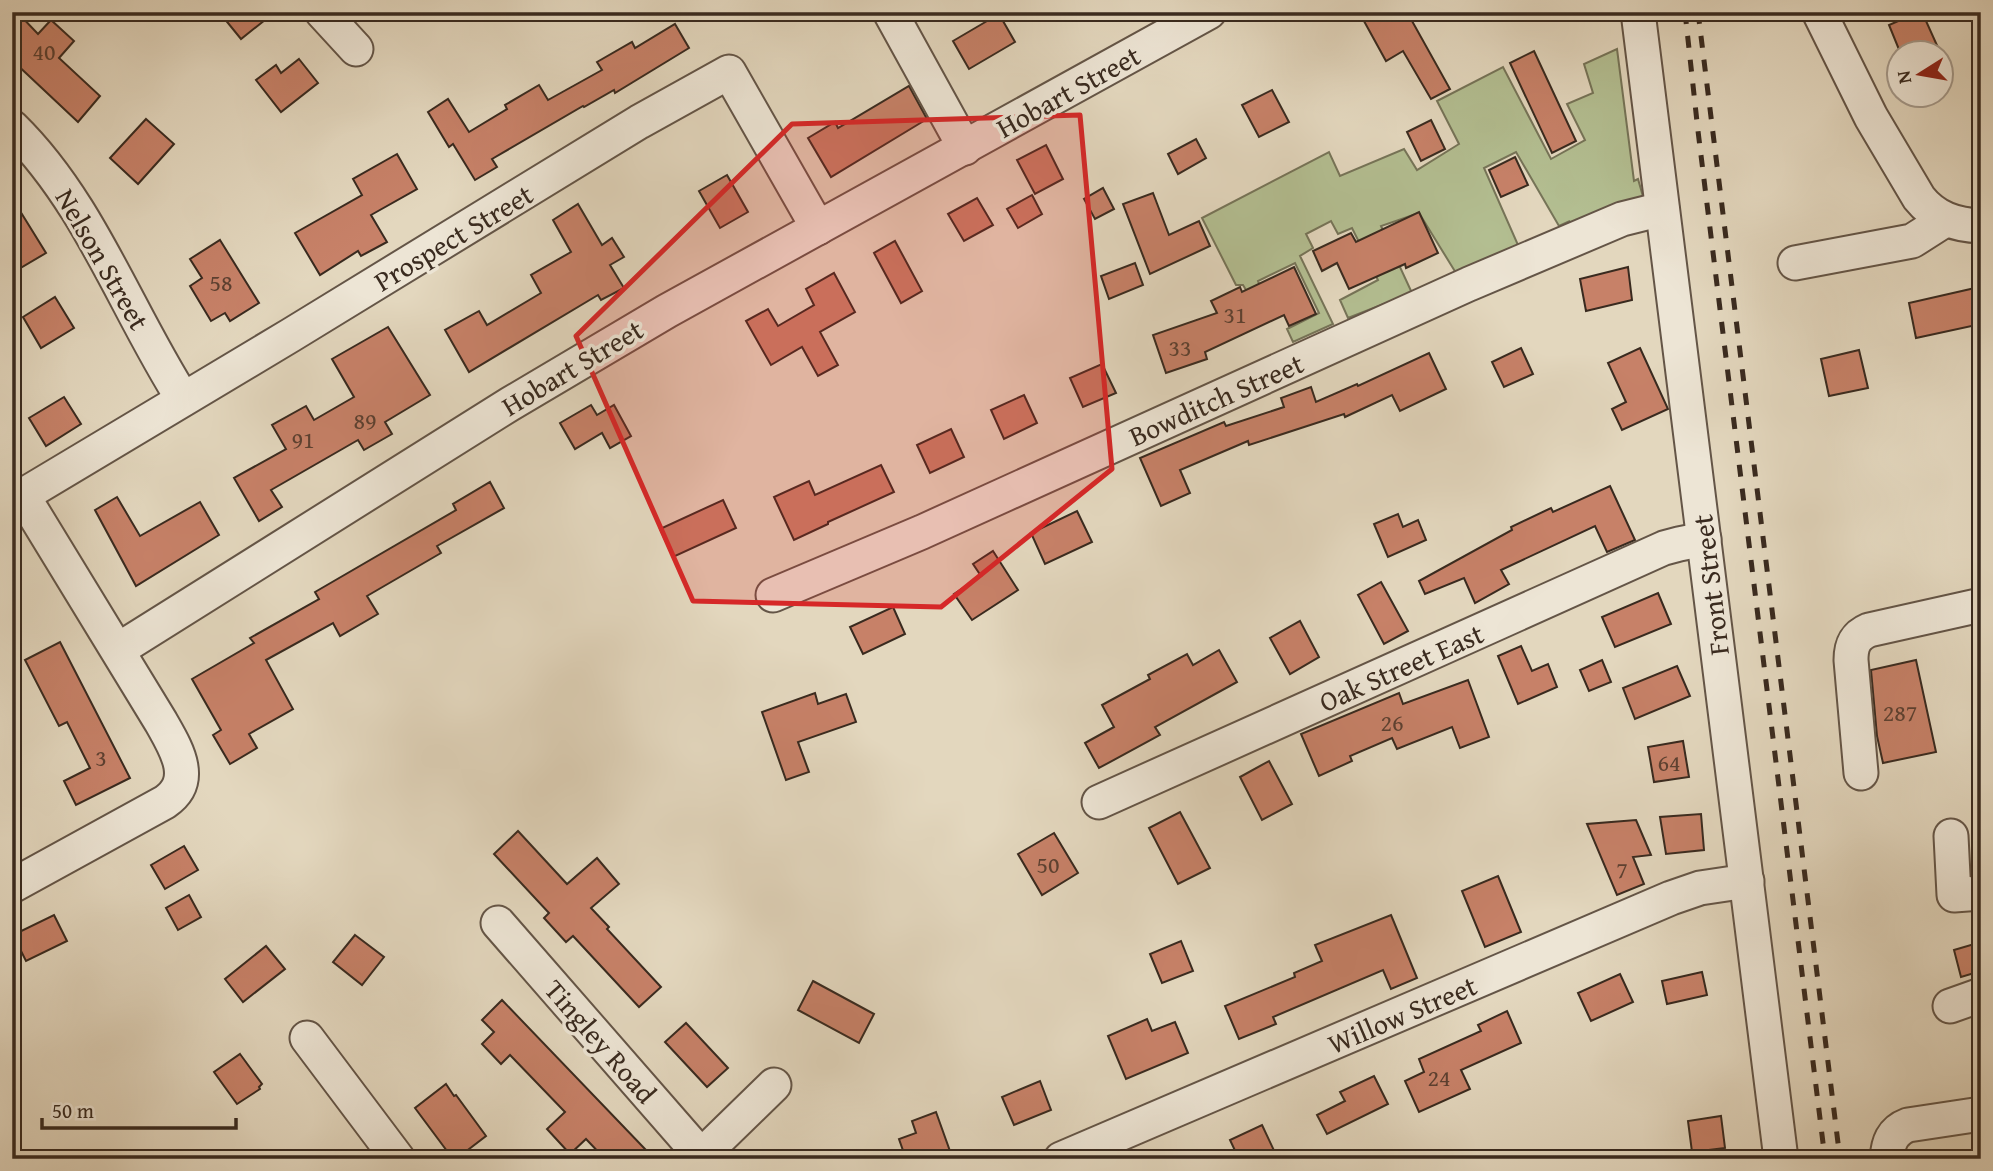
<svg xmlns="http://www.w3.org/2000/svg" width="1993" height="1171" font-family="'Gentium Book Plus',serif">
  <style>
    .green { fill: #b3be91; stroke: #767458; stroke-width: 2 }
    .building { fill: #c78168; stroke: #392a1f; stroke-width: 2 }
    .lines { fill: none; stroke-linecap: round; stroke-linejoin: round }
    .minor-casing { stroke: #645547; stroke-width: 37 }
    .minor { stroke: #ede5d5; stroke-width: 33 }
    .rail { stroke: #392a1f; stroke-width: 5; stroke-dasharray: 12 12; stroke-linecap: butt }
    .marked { fill: #d62828; fill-opacity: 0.2; stroke: #d62828; stroke-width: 5; stroke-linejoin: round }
    .labels { text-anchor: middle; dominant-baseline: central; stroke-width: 7; stroke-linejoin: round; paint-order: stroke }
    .number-label { font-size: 24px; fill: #5c4031 }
    .street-label { font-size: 28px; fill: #392a1f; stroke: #ede5d5 }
  </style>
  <rect width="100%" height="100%" fill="#e3d7be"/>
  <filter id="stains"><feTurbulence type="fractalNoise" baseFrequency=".00286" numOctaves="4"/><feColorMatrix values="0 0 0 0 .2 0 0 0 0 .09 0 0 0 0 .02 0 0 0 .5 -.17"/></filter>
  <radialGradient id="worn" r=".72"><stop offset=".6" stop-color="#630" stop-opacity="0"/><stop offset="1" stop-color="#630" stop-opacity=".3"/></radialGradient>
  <polygon class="green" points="1617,49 1634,181 1638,179 1644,200 1569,230 1568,223 1570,221 1559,226 1516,152 1484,168 1518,245 1456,273 1419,213 1381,226 1412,293 1348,318 1340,300 1378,280 1352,228 1338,234 1331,221 1306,234 1313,248 1300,256 1333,324 1293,342 1287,329 1319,313 1295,263 1258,281 1261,289 1249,295 1243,285 1236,285 1202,218 1329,152 1340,176 1404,149 1417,170 1459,144 1437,101 1503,67 1551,159 1585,140 1567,104 1593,93 1584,64"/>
  <g class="building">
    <polygon points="12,12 17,12 38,34 51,20 74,41 59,58 100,96 78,122 12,60"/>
    <polygon points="219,12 275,12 241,39"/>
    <polygon points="1359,12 1407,12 1450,89 1431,99 1403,51 1386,61"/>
    <polygon points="1919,12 1922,12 1940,52 1900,52 1889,25"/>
    <polygon points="999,14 1015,42 969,69 953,41"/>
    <polygon points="675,24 689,48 615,93 614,90 584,107 583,106 492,159 497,167 475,180 453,144 449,147 428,112 448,99 469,132 507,109 505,105 539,85 548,100 602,70 597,62 632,42 635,48"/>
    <polygon points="1534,51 1576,141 1552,153 1510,63"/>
    <polygon points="299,59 318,83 281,112 256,80 276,65 281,73"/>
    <polygon points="909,86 927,119 831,177 808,138 835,122 838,128"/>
    <polygon points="1272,90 1289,122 1259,137 1242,105"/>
    <polygon points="146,119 174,144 138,184 110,158"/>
    <polygon points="1431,120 1445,149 1421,161 1407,132"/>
    <polygon points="1196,139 1206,158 1178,174 1168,154"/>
    <polygon points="1046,145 1063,179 1035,194 1017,160"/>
    <polygon points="397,154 417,189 371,215 387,242 361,256 358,251 320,275 295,233 362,195 353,179"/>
    <polygon points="1515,157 1528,185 1501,197 1489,170"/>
    <polygon points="727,175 748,212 720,228 699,191"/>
    <polygon points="1103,188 1114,209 1095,219 1084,199"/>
    <polygon points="1153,193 1169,235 1199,221 1210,246 1150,274 1123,204"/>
    <polygon points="1032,195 1042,214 1018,228 1007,209"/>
    <polygon points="12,198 46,253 12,273"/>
    <polygon points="977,198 993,225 964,241 948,214"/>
    <polygon points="578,204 602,245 612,238 624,257 610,265 624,288 601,300 598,295 469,372 445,330 479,311 487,325 541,293 531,275 571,252 553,220"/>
    <polygon points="1419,212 1438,253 1406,268 1405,264 1349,289 1337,263 1322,271 1313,251 1351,233 1356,242"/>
    <polygon points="220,240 259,303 230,321 225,313 211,321 190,286 202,278 190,259"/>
    <polygon points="895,241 922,291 901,303 874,253"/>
    <polygon points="1135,263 1143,285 1109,299 1101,276"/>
    <polygon points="1294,267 1316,314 1289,326 1284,315 1205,352 1207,359 1166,373 1153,335 1217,313 1211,301 1240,287 1242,292"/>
    <polygon points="1628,267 1632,300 1586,311 1580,279"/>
    <polygon points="834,273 855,312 820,332 838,365 818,376 802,347 771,365 746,321 768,309 778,326 814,305 806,289"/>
    <polygon points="1975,288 1981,313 1981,324 1916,338 1909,303"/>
    <polygon points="55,297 74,328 41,348 23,317"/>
    <polygon points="388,327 430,395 385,422 392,434 364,450 358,440 271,490 282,507 259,521 234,478 286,449 272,425 306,406 314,420 354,397 332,359"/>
    <polygon points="1521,348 1533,374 1504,387 1492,362"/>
    <polygon points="1640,348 1668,409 1622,430 1612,409 1626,402 1608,363"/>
    <polygon points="1859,350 1868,388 1829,396 1821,359"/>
    <polygon points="1429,353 1446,389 1400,411 1392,395 1345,417 1344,414 1249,445 1248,441 1180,470 1190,493 1161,506 1140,458 1224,422 1226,426 1284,407 1281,398 1311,387 1316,402 1357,384 1358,386"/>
    <polygon points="1102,364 1116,393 1083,407 1070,378"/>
    <polygon points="1024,395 1037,423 1004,439 991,410"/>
    <polygon points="64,397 81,424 46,446 29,418"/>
    <polygon points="591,405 597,415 614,405 631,436 610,448 602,433 575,449 560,423"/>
    <polygon points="951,429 964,457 930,473 917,445"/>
    <polygon points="881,465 894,492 828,522 828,524 794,540 774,497 809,481 815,495"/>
    <polygon points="490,482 504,508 437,546 441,553 367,596 378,614 340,636 333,623 266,660 293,709 249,734 257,748 230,764 213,735 221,730 192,679 254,643 250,638 319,599 315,592 456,510 453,504"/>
    <polygon points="1610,486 1635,540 1607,552 1595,526 1501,570 1509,584 1475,603 1464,578 1425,594 1419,581 1512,530 1511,527 1551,508 1553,512"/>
    <polygon points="117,497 140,536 200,502 219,535 136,586 95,510"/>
    <polygon points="723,500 736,528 673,557 660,529"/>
    <polygon points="1077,511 1092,542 1045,564 1031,533"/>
    <polygon points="1398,514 1403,527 1418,520 1426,540 1388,557 1374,524"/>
    <polygon points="993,551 1018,590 972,620 954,594 981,576 973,564"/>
    <polygon points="1381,582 1408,631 1384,644 1358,595"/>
    <polygon points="1658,593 1671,624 1615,647 1602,617"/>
    <polygon points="893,607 905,634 863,654 850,627"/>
    <polygon points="1300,621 1319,657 1290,674 1270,638"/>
    <polygon points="60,642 130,778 76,805 64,781 90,768 67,722 59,726 25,660"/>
    <polygon points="1521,646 1532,671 1548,664 1557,687 1518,704 1498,656"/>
    <polygon points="1219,650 1237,682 1155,727 1160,735 1099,768 1085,743 1114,727 1102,705 1150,679 1148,675 1187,654 1193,665"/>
    <polygon points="1602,660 1611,682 1589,691 1580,670"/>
    <polygon points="1916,660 1936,752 1883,763 1877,736 1871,670"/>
    <polygon points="1677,666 1690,696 1635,719 1623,688"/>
    <polygon points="1468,680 1489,737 1460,748 1452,727 1397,749 1392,738 1350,756 1352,761 1319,776 1301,734 1399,693 1403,704"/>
    <polygon points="815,693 818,704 846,694 856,722 798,742 809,772 786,780 762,712"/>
    <polygon points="1683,741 1689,777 1654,782 1648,747"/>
    <polygon points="1269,761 1292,804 1262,820 1240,777"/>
    <polygon points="1180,812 1210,868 1178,884 1149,828"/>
    <polygon points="1701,814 1704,850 1666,854 1660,817"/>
    <polygon points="1636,820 1651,855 1633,857 1644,884 1617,895 1587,824"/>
    <polygon points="518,831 567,884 597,858 619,884 591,908 609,927 607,929 661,987 639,1007 573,936 566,942 544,918 549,913 494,854"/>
    <polygon points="1054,833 1078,873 1042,895 1018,854"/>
    <polygon points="184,846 198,870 165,889 151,865"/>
    <polygon points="1498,876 1521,932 1485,947 1462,891"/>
    <polygon points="189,895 201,917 178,930 166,908"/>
    <polygon points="54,915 67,941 26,961 13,935"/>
    <polygon points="1391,915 1417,978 1391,989 1383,970 1273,1017 1276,1024 1239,1039 1225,1006 1295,977 1294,973 1322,961 1315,945"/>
    <polygon points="355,935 384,957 362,985 333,962"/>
    <polygon points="1181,941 1193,971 1162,983 1150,954"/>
    <polygon points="1981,942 1981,971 1961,977 1954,950"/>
    <polygon points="266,946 285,969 243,1002 225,979"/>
    <polygon points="1702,972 1707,995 1667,1004 1662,981"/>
    <polygon points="1620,974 1633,1002 1591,1021 1578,993"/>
    <polygon points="813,981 874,1014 859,1043 798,1010"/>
    <polygon points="502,1000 645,1149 634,1159 605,1159 586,1139 570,1154 547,1129 565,1112 510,1055 501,1064 482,1044 494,1032 482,1020"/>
    <polygon points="1507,1011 1521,1043 1461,1070 1470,1089 1419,1112 1405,1081 1424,1072 1419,1059 1481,1031 1478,1025"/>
    <polygon points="1147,1019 1152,1031 1175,1022 1188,1053 1126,1079 1108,1036"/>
    <polygon points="686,1023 728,1068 707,1087 665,1042"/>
    <polygon points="240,1054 262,1084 259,1087 260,1089 237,1104 214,1072"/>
    <polygon points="1374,1076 1388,1104 1327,1134 1317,1115 1345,1101 1340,1092"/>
    <polygon points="1040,1081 1051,1110 1014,1125 1002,1097"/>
    <polygon points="446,1084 454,1096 456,1095 486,1136 456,1159 453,1159 415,1108"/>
    <polygon points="936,1112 951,1154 938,1159 906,1159 899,1139 916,1133 912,1121"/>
    <polygon points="1721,1116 1725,1148 1692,1152 1688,1121"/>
    <polygon points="1262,1125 1278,1159 1239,1159 1230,1140"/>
  </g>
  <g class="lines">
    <defs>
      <g id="minor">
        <polyline points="322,12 356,49"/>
        <polyline points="890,12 965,148"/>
        <polyline points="1638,12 1781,1159"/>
        <path d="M 1819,12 L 1871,117 L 1919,198 C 1935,218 1955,225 1981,226"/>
        <path d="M 12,127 C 89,202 126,310 183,399"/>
        <polyline points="1795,263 1912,241 1945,220"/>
        <polyline points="12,502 291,335 639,122 729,72 818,228"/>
        <polyline points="773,595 922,532 1469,284 1622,219 1662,209"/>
        <polyline points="118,650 510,404 667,311 1209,12"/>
        <path d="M 1861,773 L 1851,660 C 1851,645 1855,636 1869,630 L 1981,605"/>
        <polyline points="1099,802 1664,548 1679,544 1704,539"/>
        <polyline points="1951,836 1954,895 1981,893"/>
        <path d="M 12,886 L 165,802 C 197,780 175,747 161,722 L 23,496"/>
        <polyline points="498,923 704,1159"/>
        <polyline points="1950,1006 1981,995"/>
        <polyline points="307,1038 398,1159"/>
        <polyline points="698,1159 774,1085"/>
        <polyline points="1061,1159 1671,898 1700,888 1747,881"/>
        <path d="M 1887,1159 C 1888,1143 1892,1131 1908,1125 L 1981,1114"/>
      </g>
    </defs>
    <use href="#minor" class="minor-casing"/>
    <use href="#minor" class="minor"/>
    <g class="rail">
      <polyline points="1685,12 1698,131 1825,1159"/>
      <polyline points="1698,12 1840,1159"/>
    </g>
  </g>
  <path class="marked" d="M 1080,115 L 1112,469 L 941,607 L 693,601 L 576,336 L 792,124 Z"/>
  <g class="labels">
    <g class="number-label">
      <text x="44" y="51">40</text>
      <text x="221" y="282">58</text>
      <text x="1235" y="314">31</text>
      <text x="1180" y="347">33</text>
      <text x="365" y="420">89</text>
      <text x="303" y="439">91</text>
      <text x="1900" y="712">287</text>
      <text x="1392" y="722">26</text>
      <text x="101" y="757">3</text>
      <text x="1669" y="762">64</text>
      <text x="1048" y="864">50</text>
      <text x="1622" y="869">7</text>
      <text x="1439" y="1077">24</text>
    </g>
    <g class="street-label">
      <text transform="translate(1068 91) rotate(-29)">Hobart Street</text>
      <text transform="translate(453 237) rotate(-31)">Prospect Street</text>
      <text transform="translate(103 259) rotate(60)">Nelson Street</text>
      <text transform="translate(572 367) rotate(-31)">Hobart Street</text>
      <text transform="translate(1216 399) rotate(-24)">Bowditch Street</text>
      <text transform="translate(1710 585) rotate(-97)">Front Street</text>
      <text transform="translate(1401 667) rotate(-24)">Oak Street East</text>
      <text transform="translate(1402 1014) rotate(-23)">Willow Street</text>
      <text transform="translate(601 1041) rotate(49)">Tingley Road</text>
    </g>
  </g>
  <rect width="1993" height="1171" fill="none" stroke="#e3d7be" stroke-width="42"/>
  <rect x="14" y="14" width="1965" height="1143" fill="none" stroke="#392a1f" stroke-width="3.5"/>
  <rect x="21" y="21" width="1951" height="1129" fill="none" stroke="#392a1f" stroke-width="2"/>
  <g transform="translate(1920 74) rotate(259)"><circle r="33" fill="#ede5d5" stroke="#a59a8c" stroke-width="2"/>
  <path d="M0-5L12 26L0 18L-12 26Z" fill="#8f2418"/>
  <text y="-10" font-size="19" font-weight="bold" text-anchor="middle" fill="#392a1f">N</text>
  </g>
  <path d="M42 1118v10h194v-10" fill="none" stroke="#392a1f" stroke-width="3.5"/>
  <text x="52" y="1118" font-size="21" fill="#392a1f" stroke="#ede5d5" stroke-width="5" paint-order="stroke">50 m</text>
  <rect width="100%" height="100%" filter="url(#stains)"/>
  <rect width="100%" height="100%" fill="url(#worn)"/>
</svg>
